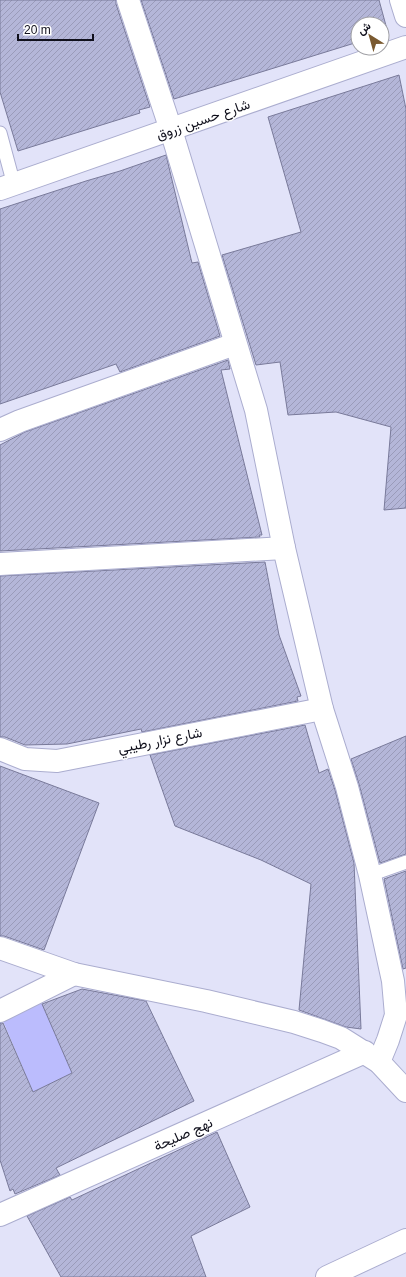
<svg xmlns="http://www.w3.org/2000/svg" width="406" height="1277" font-family="Helvetica,Vazirmatn,sans-serif">
  <style>
    .green { fill: #bbbcfd }
    .building { fill: url(#building-hatch); stroke: #797a9a }
    .lines { fill: none; stroke-linecap: round; stroke-linejoin: round }
    .service-casing { stroke: #abadcf; stroke-width: 15 }
    .minor-casing { stroke: #abadcf; stroke-width: 24 }
    .tertiary-casing { stroke: #abadcf; stroke-width: 24 }
    .service { stroke: #fff; stroke-width: 13 }
    .minor { stroke: #fff; stroke-width: 22 }
    .tertiary { stroke: #fff; stroke-width: 22 }
    .labels { text-anchor: middle; dominant-baseline: central; stroke-width: 3; stroke-linejoin: round; paint-order: stroke }
    .street-label { font-size: 14px; fill: #10101c; stroke: #fff }
  </style>
  <defs>
    <pattern id="building-hatch" width="6" height="6" patternUnits="userSpaceOnUse"><rect width="6" height="6" fill="#b4b6d8"/><path d="M-1 1l2-2M0 6l6-6M5 7l2-2" fill="none" stroke="#9a9bb9"/></pattern>
  </defs>
  <rect width="100%" height="100%" fill="#e2e3f9"/>
  <polygon class="green" points="42,1003 72,1073 33,1092 3,1021"/>
  <g class="building">
    <polygon points="0,0 116,0 116,4 150,107 139,110 140,113 18,151 0,92"/>
    <polygon points="141,0 379,0 388,33 382,35 382,24 358,24 358,42 174,99"/>
    <polygon points="399,75 406,109 406,508 384,510 391,427 336,412 288,415 280,362 256,365 222,255 301,232 268,117"/>
    <polygon points="166,155 192,263 198,262 220,336 120,372 116,364 0,404 0,209 86,181 120,171"/>
    <polygon points="228,360 230,369 221,370 262,535 259,535 260,537 0,551 0,445 25,432"/>
    <polygon points="265,562 279,635 301,696 297,697 298,701 142,732 141,729 67,744 25,745 5,737 0,737 0,576"/>
    <polygon points="305,725 319,773 328,769 335,790 354,863 361,1029 346,1027 299,1010 311,884 261,860 175,826 150,755"/>
    <polygon points="406,736 406,854 380,863 359,784 351,759"/>
    <polygon points="0,766 99,803 44,950 4,936 0,936"/>
    <polygon points="406,871 406,968 403,969 384,879"/>
    <polygon points="82,989 146,1001 194,1101 56,1168 60,1175 15,1194 13,1189 10,1191 0,1160 0,1023 3,1023 33,1092 72,1073 42,1004"/>
    <polygon points="217,1132 250,1207 191,1236 206,1277 61,1277 27,1216 70,1197 72,1200"/>
  </g>
  <g class="lines">
    <defs>
      <g id="service">
        <polyline points="0,133 14,185"/>
        <polyline points="370,875 406,862"/>
      </g>
      <g id="minor">
        <polyline points="128,0 171,130 256,410 284,548 322,709 347,787 370,875 393,981 396,1015 388,1040 379,1062"/>
        <polyline points="401,0 406,16"/>
        <polyline points="0,430 20,421 235,344"/>
        <polyline points="0,564 284,548"/>
        <polyline points="0,749 25,759 57,761 322,709"/>
        <polyline points="0,1011 74,974"/>
        <polyline points="0,1215 365,1052"/>
        <polyline points="327,1277 406,1240"/>
      </g>
      <g id="tertiary">
        <polyline points="0,189 406,47"/>
        <polyline points="0,948 74,974 206,1001 294,1022 322,1031 341,1038 379,1062 406,1091"/>
      </g>
    </defs>
    <use href="#service" class="service-casing"/>
    <use href="#minor" class="minor-casing"/>
    <use href="#tertiary" class="tertiary-casing"/>
    <use href="#service" class="service"/>
    <use href="#minor" class="minor"/>
    <use href="#tertiary" class="tertiary"/>
  </g>
  <g class="labels">
    <g class="street-label">
      <text transform="translate(203 119) rotate(-19)">شارع حسين زروق</text>
      <text transform="translate(160 740) rotate(-11)">شارع نزار رطيبي</text>
      <text transform="translate(183 1134) rotate(-24)">نهج صليحة</text>
    </g>
  </g>
  <g transform="translate(370 36) rotate(323)"><circle r="19" fill="#ffffff" stroke="#9f9fa4"/>
  <path d="M0-3L7 15L0 10L-7 15Z" fill="#7a5a30"/>
  <text y="-6" font-size="11" font-weight="bold" text-anchor="middle" fill="#10101c">ش</text>
  </g>
  <path d="M18 34v6h75v-6" fill="none" stroke="#10101c" stroke-width="2"/>
  <text x="24" y="34" font-size="12" fill="#10101c" stroke="#ffffff" stroke-width="3" paint-order="stroke">20 m</text>
</svg>
